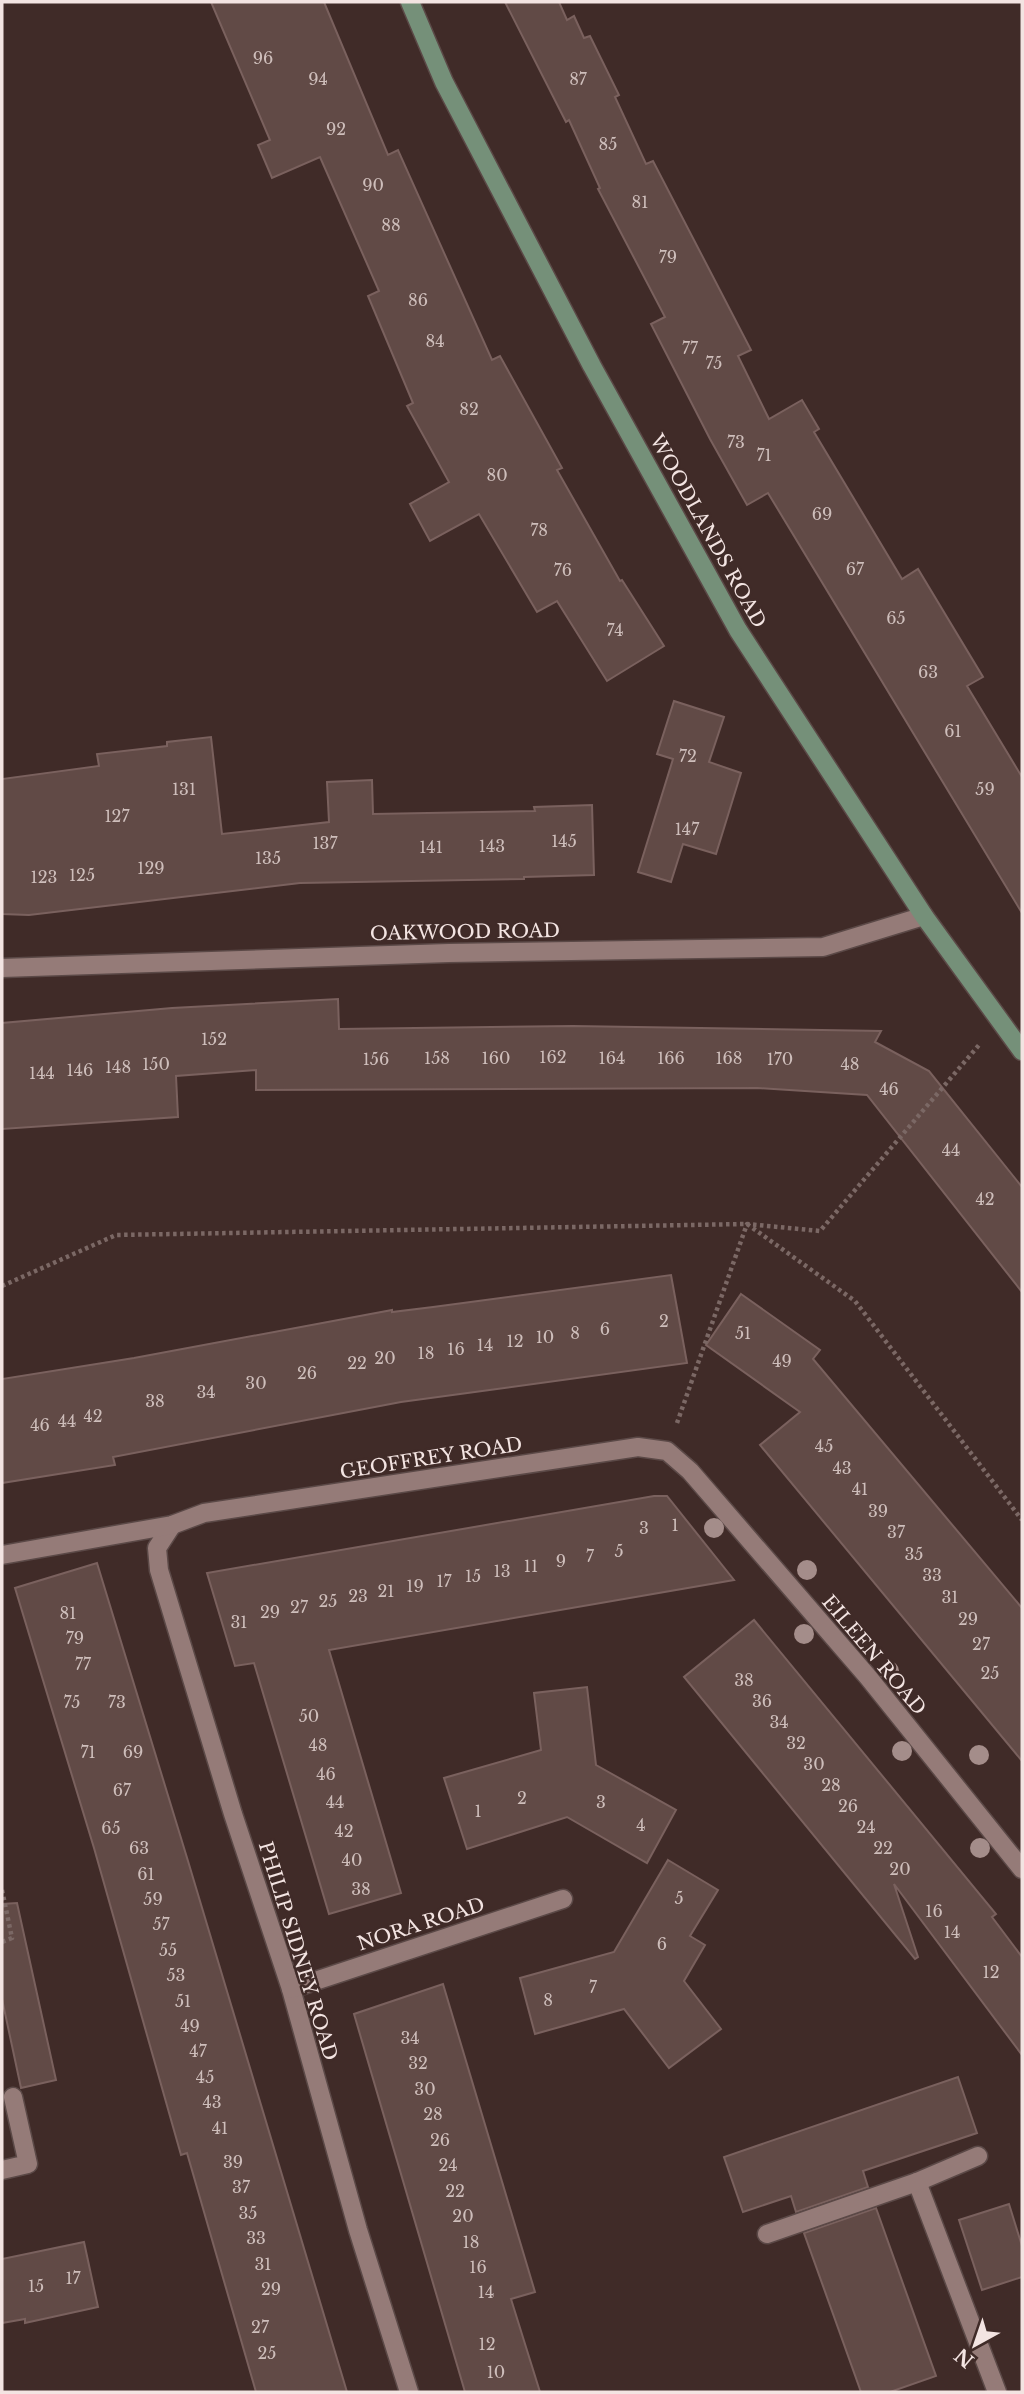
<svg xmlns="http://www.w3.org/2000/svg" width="1024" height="2394" font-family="'Libre Baskerville',serif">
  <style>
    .building { fill: #614a46; stroke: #7a615e; stroke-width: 2 }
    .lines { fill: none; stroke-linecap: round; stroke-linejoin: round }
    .street-casing { stroke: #5b4947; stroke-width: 21 }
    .secondary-casing { stroke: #5b4947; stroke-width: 21 }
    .path { stroke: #7b6865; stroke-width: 4.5; stroke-dasharray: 3.5 3.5; stroke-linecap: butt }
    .street { stroke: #957b78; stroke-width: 18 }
    .secondary { stroke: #759079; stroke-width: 18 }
    .tree { fill: #a48d8a }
    .labels { text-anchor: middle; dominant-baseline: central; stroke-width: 5; stroke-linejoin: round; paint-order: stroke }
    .number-label { font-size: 16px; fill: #cebebb }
    .street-label { font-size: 19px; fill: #f3e4e2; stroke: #402b28 }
  </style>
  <rect width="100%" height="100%" fill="#402b28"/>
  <g class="building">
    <polygon points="211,2 324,2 388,155 398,150 492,360 500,356 562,468 557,470 620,581 622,580 664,646 607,681 557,601 537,612 479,514 430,541 410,504 449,482 407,406 413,403 368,296 379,291 320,157 272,178 258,145 270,140"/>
    <polygon points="505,2 559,2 567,20 574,16 584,38 590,36 619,95 615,97 646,164 653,161 751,350 738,356 769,419 802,400 819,429 814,432 902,579 918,569 983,677 967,686 1022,777 1022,913 768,493 747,505 710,439 651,324 665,317 598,189 600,188 569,120 566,122"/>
    <polygon points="674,701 724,717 709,762 741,773 716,854 683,844 671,882 638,872 673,759 657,754"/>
    <polygon points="211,737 222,834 329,822 327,782 372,780 373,814 535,811 534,807 592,805 594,875 524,877 524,879 300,883 29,915 2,914 2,779 99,766 97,754 167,746 167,742"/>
    <polygon points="338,999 339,1029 573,1026 881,1031 875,1042 929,1071 1022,1187 1022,1292 867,1095 758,1088 256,1090 256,1070 176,1076 178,1117 2,1129 2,1023 172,1008"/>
    <polygon points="671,1275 687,1363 401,1402 113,1457 115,1465 2,1483 2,1379 134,1358 392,1310 392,1312 433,1307"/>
    <polygon points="741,1294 820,1350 813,1359 1022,1608 1022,1761 760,1445 800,1412 706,1345"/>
    <polygon points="654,1496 667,1496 734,1580 329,1650 401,1893 329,1914 254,1663 235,1666 207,1573"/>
    <polygon points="97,1563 188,1861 347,2392 256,2392 187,2153 181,2155 94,1848 15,1588"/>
    <polygon points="754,1620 996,1914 992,1917 1022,1957 1022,2055 894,1884 918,1957 915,1959 684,1677"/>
    <polygon points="587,1687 596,1765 676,1810 647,1863 567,1817 467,1849 444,1778 541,1750 534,1693"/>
    <polygon points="668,1860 718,1890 690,1936 705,1945 684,1981 721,2029 669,2068 624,2009 535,2034 520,1978 614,1952"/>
    <polygon points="17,1903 56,2080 21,2088 2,1999 2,1904"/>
    <polygon points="443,1984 535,2292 511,2299 540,2392 465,2392 354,2014"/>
    <polygon points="958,2077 977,2133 863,2171 868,2187 796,2212 791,2196 743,2212 724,2157"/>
    <polygon points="1009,2204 1022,2246 1022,2277 982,2290 959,2220"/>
    <polygon points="876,2208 936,2376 890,2392 861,2392 804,2233"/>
    <polygon points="84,2242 98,2307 25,2323 25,2319 2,2323 2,2259"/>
  </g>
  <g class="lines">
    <defs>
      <g id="street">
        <polyline points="2,968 449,953 823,947 924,916"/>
        <polyline points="172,1525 157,1548 159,1570 233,1814 291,1989 358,2230 409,2392"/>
        <polyline points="2,1555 172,1525 204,1513 638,1447 667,1451 690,1471 868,1677 1022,1869"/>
        <polyline points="291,1989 563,1899"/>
        <polyline points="2,2170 28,2164 13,2097"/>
        <polyline points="917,2182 997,2392"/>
        <polyline points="767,2234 917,2182 978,2156"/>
      </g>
      <polyline id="secondary" points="410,2 444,82 592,366 738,630 924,916 1022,1051"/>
    </defs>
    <use href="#street" class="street-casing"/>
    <use href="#secondary" class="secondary-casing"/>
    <g class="path">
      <polyline points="2,1286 116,1235 747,1224 855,1301 1022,1520"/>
      <polyline points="677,1423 747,1224 820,1231 979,1045"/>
      <polyline points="2,1890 12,1938 2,1942"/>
    </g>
    <use href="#street" class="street"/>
    <use href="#secondary" class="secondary"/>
  </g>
  <g class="tree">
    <circle cx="714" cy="1528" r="10"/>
    <circle cx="807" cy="1570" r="10"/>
    <circle cx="804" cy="1634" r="10"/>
    <circle cx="889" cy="1671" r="10"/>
    <circle cx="902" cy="1751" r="10"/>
    <circle cx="979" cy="1755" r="10"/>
    <circle cx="980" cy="1848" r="10"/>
  </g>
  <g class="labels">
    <g class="number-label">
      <text x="263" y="58">96</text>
      <text x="318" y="79">94</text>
      <text x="578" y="79">87</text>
      <text x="336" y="129">92</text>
      <text x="608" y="144">85</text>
      <text x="373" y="185">90</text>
      <text x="640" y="202">81</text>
      <text x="391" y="225">88</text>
      <text x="668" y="257">79</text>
      <text x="418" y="300">86</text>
      <text x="435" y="341">84</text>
      <text x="690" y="348">77</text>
      <text x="714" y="363">75</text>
      <text x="469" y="409">82</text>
      <text x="736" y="442">73</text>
      <text x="764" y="455">71</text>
      <text x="497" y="475">80</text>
      <text x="822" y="514">69</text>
      <text x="539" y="530">78</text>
      <text x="855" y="569">67</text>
      <text x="563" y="570">76</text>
      <text x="896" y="618">65</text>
      <text x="615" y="630">74</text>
      <text x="928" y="672">63</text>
      <text x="953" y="731">61</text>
      <text x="688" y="756">72</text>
      <text x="184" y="789">131</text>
      <text x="985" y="789">59</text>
      <text x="117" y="816">127</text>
      <text x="687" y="829">147</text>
      <text x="564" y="841">145</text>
      <text x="325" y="843">137</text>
      <text x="492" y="846">143</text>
      <text x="431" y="847">141</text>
      <text x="268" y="858">135</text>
      <text x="151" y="868">129</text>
      <text x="82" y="875">125</text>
      <text x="44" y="877">123</text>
      <text x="214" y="1039">152</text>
      <text x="553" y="1057">162</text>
      <text x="437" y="1058">158</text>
      <text x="496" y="1058">160</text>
      <text x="612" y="1058">164</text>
      <text x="671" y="1058">166</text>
      <text x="729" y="1058">168</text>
      <text x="376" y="1059">156</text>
      <text x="780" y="1059">170</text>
      <text x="156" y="1064">150</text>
      <text x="850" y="1064">48</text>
      <text x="118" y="1067">148</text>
      <text x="80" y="1070">146</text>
      <text x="42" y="1073">144</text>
      <text x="889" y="1089">46</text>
      <text x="951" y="1150">44</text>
      <text x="985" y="1199">42</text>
      <text x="664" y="1321">2</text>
      <text x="605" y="1329">6</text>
      <text x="575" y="1333">8</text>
      <text x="743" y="1333">51</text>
      <text x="545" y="1337">10</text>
      <text x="515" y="1341">12</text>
      <text x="485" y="1345">14</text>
      <text x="456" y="1349">16</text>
      <text x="426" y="1353">18</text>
      <text x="385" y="1358">20</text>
      <text x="782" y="1361">49</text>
      <text x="357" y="1363">22</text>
      <text x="307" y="1373">26</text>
      <text x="256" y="1383">30</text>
      <text x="206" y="1392">34</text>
      <text x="155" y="1401">38</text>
      <text x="93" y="1416">42</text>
      <text x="67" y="1421">44</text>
      <text x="40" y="1425">46</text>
      <text x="824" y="1446">45</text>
      <text x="842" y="1468">43</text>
      <text x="860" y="1489">41</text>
      <text x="878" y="1511">39</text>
      <text x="675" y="1525">1</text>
      <text x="644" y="1528">3</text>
      <text x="896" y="1532">37</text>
      <text x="619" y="1551">5</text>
      <text x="914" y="1554">35</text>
      <text x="590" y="1556">7</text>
      <text x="561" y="1561">9</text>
      <text x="531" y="1566">11</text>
      <text x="502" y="1571">13</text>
      <text x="932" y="1575">33</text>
      <text x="473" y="1576">15</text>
      <text x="444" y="1581">17</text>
      <text x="415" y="1586">19</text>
      <text x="386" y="1591">21</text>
      <text x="358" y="1596">23</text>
      <text x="950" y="1597">31</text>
      <text x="328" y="1601">25</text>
      <text x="299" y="1607">27</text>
      <text x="270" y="1612">29</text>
      <text x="68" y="1613">81</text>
      <text x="968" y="1619">29</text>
      <text x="239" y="1622">31</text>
      <text x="75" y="1638">79</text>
      <text x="981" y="1644">27</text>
      <text x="83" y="1664">77</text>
      <text x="990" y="1673">25</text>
      <text x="744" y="1680">38</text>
      <text x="762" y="1701">36</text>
      <text x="72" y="1702">75</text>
      <text x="117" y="1702">73</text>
      <text x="309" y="1716">50</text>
      <text x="779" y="1722">34</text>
      <text x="796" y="1743">32</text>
      <text x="318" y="1745">48</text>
      <text x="88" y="1752">71</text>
      <text x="133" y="1752">69</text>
      <text x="814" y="1764">30</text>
      <text x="326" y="1774">46</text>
      <text x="831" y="1785">28</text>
      <text x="122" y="1790">67</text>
      <text x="522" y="1798">2</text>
      <text x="335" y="1802">44</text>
      <text x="601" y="1802">3</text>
      <text x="848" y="1806">26</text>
      <text x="478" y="1811">1</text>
      <text x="641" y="1825">4</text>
      <text x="866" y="1827">24</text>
      <text x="111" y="1828">65</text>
      <text x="344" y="1831">42</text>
      <text x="139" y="1848">63</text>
      <text x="883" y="1848">22</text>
      <text x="352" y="1860">40</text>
      <text x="900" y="1869">20</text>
      <text x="146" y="1874">61</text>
      <text x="361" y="1889">38</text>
      <text x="679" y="1898">5</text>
      <text x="153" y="1899">59</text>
      <text x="934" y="1911">16</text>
      <text x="161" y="1924">57</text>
      <text x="952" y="1932">14</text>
      <text x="662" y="1944">6</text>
      <text x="168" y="1950">55</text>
      <text x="991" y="1972">12</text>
      <text x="176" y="1975">53</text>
      <text x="593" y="1987">7</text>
      <text x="548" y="2000">8</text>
      <text x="183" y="2001">51</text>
      <text x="190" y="2026">49</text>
      <text x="410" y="2038">34</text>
      <text x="198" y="2051">47</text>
      <text x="418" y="2063">32</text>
      <text x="205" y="2077">45</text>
      <text x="425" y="2089">30</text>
      <text x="212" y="2102">43</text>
      <text x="433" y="2114">28</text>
      <text x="220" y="2128">41</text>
      <text x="440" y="2140">26</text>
      <text x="233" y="2162">39</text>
      <text x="448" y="2165">24</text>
      <text x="241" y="2187">37</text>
      <text x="455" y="2191">22</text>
      <text x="248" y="2213">35</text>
      <text x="463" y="2216">20</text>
      <text x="256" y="2238">33</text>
      <text x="471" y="2242">18</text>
      <text x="263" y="2264">31</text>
      <text x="478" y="2267">16</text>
      <text x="73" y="2278">17</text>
      <text x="36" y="2286">15</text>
      <text x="271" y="2289">29</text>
      <text x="486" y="2292">14</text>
      <text x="260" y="2327">27</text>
      <text x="487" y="2344">12</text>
      <text x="267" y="2353">25</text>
      <text x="496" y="2372">10</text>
    </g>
    <g class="street-label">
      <text transform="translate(708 531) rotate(61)">WOODLANDS ROAD</text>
      <text transform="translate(465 932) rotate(-1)">OAKWOOD ROAD</text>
      <text transform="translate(431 1458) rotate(-9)">GEOFFREY ROAD</text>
      <text transform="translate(874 1655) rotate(50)">EILEEN ROAD</text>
      <text transform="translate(421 1924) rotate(-18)">NORA ROAD</text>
      <text transform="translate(298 1951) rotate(73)">PHILIP SIDNEY ROAD</text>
    </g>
  </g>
  <rect width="1024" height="2394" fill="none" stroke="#f3e4e2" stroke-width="7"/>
  <g transform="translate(975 2345) rotate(220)" stroke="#402b28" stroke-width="5" paint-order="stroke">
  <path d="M0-5L12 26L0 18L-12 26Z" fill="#f3e4e2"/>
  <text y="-10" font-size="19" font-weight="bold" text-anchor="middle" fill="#f3e4e2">N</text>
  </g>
</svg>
